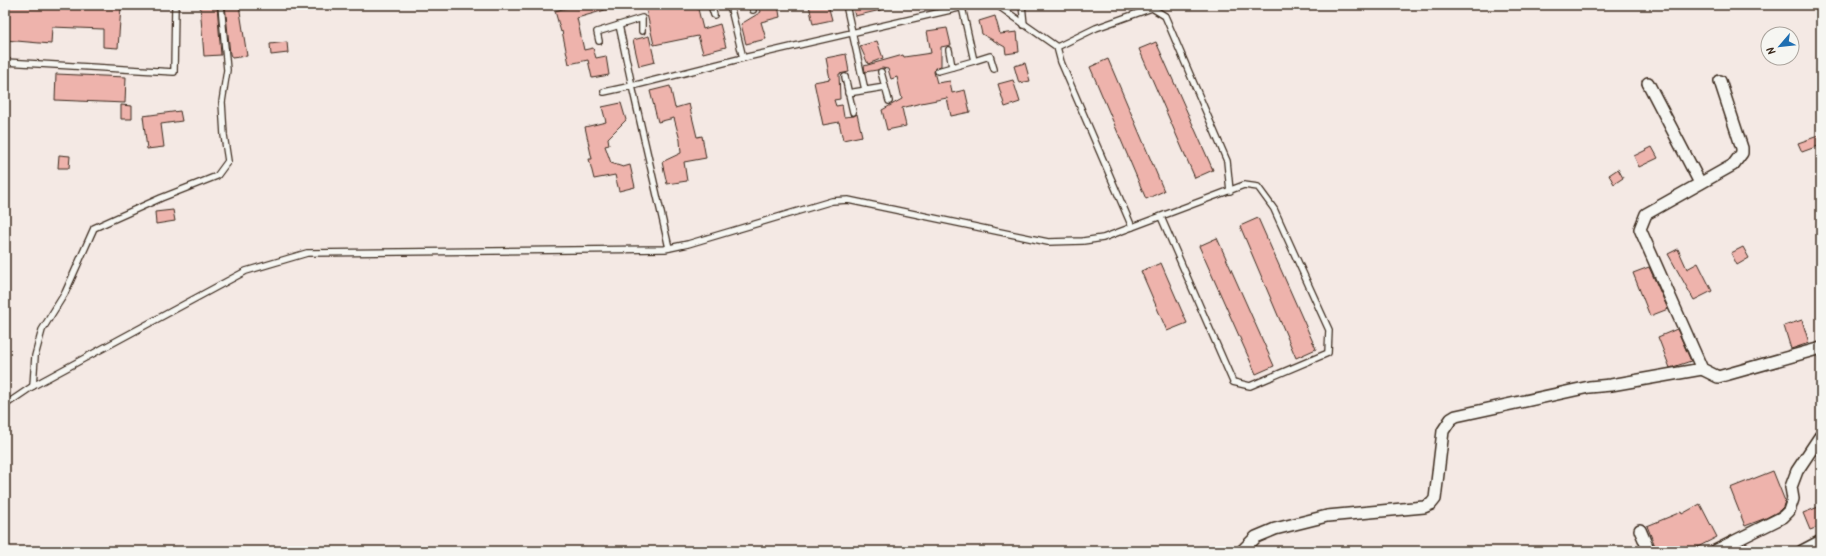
<svg xmlns="http://www.w3.org/2000/svg" width="1826" height="556" font-family="Kalam,sans-serif">
  <style>
    .building { fill: #eeb3ac; stroke: #3b2a1e }
    .lines { fill: none; stroke-linecap: round; stroke-linejoin: round }
    .service-casing { stroke: #3b2a1e; stroke-width: 8 }
    .minor-casing { stroke: #3b2a1e; stroke-width: 14 }
    .service { stroke: #f6f6f2; stroke-width: 5.5 }
    .minor { stroke: #f6f6f2; stroke-width: 11 }
  </style>
  <rect width="100%" height="100%" fill="#f4e9e4"/>
  <filter id="ink" filterUnits="userSpaceOnUse"><feTurbulence type="fractalNoise" baseFrequency=".025" numOctaves="2"/><feDisplacementMap in="SourceGraphic" scale="8" xChannelSelector="R" yChannelSelector="G"/><feConvolveMatrix kernelMatrix="1 2 1 2 8 2 1 2 1" color-interpolation-filters="sRGB"/></filter>
  <g filter="url(#ink)">
    <g class="building">
      <polygon points="5,5 121,7 118,48 103,47 103,29 52,27 51,44 5,40"/>
      <polygon points="200,5 217,5 221,55 204,56"/>
      <polygon points="225,5 239,5 247,56 232,58 230,54"/>
      <polygon points="577,5 612,5 612,8 577,18 584,50 593,48 596,58 606,56 609,75 592,78 588,60 569,64 562,31 561,32 555,11"/>
      <polygon points="645,5 697,5 703,29 720,24 726,47 703,53 698,36 654,45"/>
      <polygon points="759,5 778,5 780,17 761,22 766,39 746,44 741,24 761,12"/>
      <polygon points="809,5 828,5 832,20 813,24"/>
      <polygon points="852,5 884,5 885,9 855,16"/>
      <polygon points="995,16 1000,34 1017,32 1019,52 1006,54 1005,47 982,34 979,21"/>
      <polygon points="947,28 951,45 941,47 941,66 935,68 934,72 937,83 950,81 952,93 965,90 970,112 951,116 947,98 921,103 902,108 906,126 887,130 882,110 902,99 897,77 891,79 888,69 882,68 877,70 865,72 864,66 903,55 904,57 931,53 927,31"/>
      <polygon points="649,36 655,62 639,66 633,40"/>
      <polygon points="877,41 883,58 868,64 860,46"/>
      <polygon points="287,42 288,53 271,55 270,44"/>
      <polygon points="1156,42 1213,170 1195,178 1139,49"/>
      <polygon points="846,54 849,72 839,74 840,99 834,100 836,106 842,105 844,117 854,116 857,114 862,136 843,140 839,122 823,125 814,82 830,79 826,58"/>
      <polygon points="1108,59 1164,191 1146,199 1090,67"/>
      <polygon points="1025,63 1030,81 1019,83 1014,66"/>
      <polygon points="56,74 126,77 125,103 55,100"/>
      <polygon points="1013,80 1020,102 1005,107 998,84"/>
      <polygon points="670,86 675,108 689,104 697,137 702,136 706,158 684,162 687,181 667,184 662,162 681,153 680,140 674,118 658,122 650,91"/>
      <polygon points="621,103 626,120 608,138 609,145 605,146 611,163 623,167 630,165 635,187 619,191 615,175 594,179 589,159 592,159 585,127 606,122 602,107"/>
      <polygon points="121,105 132,106 132,119 121,119"/>
      <polygon points="180,111 182,121 161,124 164,147 147,149 143,116"/>
      <polygon points="1821,135 1821,145 1802,152 1798,143"/>
      <polygon points="1652,147 1658,158 1639,167 1634,156"/>
      <polygon points="59,155 70,156 69,168 58,168"/>
      <polygon points="1618,169 1623,178 1614,184 1609,175"/>
      <polygon points="173,210 175,221 156,224 155,212"/>
      <polygon points="1258,218 1316,349 1296,358 1240,226"/>
      <polygon points="1217,238 1274,366 1256,374 1199,246"/>
      <polygon points="1743,247 1749,258 1737,265 1731,253"/>
      <polygon points="1678,249 1687,269 1698,263 1712,291 1694,300 1668,254"/>
      <polygon points="1161,263 1187,323 1167,331 1141,271"/>
      <polygon points="1649,267 1668,309 1650,316 1633,273"/>
      <polygon points="1802,320 1809,343 1791,349 1784,326"/>
      <polygon points="1677,329 1691,361 1670,368 1658,337"/>
      <polygon points="1773,471 1785,501 1783,507 1779,511 1766,518 1745,526 1730,488"/>
      <polygon points="1700,504 1717,537 1690,551 1657,551 1647,526 1681,512 1682,514"/>
      <polygon points="1821,506 1821,526 1810,530 1803,513"/>
    </g>
    <g class="lines">
      <defs>
        <g id="service">
          <polyline points="711,5 714,15"/>
          <polyline points="730,5 743,58"/>
          <polyline points="752,5 753,10"/>
          <polyline points="846,5 865,90"/>
          <polyline points="997,5 1057,47"/>
          <polyline points="1022,5 1024,25"/>
          <polyline points="599,41 597,32 642,18 642,31"/>
          <polyline points="949,50 952,67"/>
          <polyline points="974,61 990,56 994,69"/>
          <polyline points="5,62 174,72 175,5"/>
          <polyline points="938,71 974,61 962,7"/>
          <polyline points="881,72 889,101"/>
          <polyline points="845,77 853,112"/>
          <polyline points="604,92 632,86 619,25"/>
          <polyline points="848,93 885,87"/>
          <polyline points="1132,227 1061,62 1057,47 1096,28 1152,8 1165,16 1227,161 1230,191"/>
          <polyline points="669,248 632,86 743,58 972,5"/>
          <polyline points="33,386 35,356 42,330 65,293 94,228 161,198 217,176 228,161 224,135 222,102 227,70 221,5"/>
          <polyline points="5,405 33,386 246,271 307,253 665,249 688,244 832,201 848,200 1048,242 1083,241 1103,238 1244,185 1258,187 1274,209 1329,330 1328,353 1250,386 1233,382 1161,217"/>
        </g>
        <g id="minor">
          <polyline points="1720,81 1742,148 1742,153 1733,165 1646,214 1640,229 1702,369 1718,377 1821,348"/>
          <polyline points="1648,83 1700,183"/>
          <polyline points="1640,530 1649,551"/>
          <polyline points="1242,551 1256,537 1275,529 1327,516 1424,507 1431,504 1435,499 1443,431 1451,419 1456,416 1589,387 1611,385 1702,369"/>
          <polyline points="1715,551 1783,517 1789,511 1793,499 1791,487 1797,471 1821,435"/>
          <polyline points="1802,551 1821,541"/>
        </g>
      </defs>
      <use href="#service" class="service-casing"/>
      <use href="#minor" class="minor-casing"/>
      <use href="#service" class="service"/>
      <use href="#minor" class="minor"/>
    </g>
  </g>
  <rect width="1826" height="556" fill="none" stroke="#f6f6f2" stroke-width="20"/>
  <rect x="10" y="10" width="1806" height="536" fill="none" stroke="#3b2a1e" stroke-width="1.5" filter="url(#ink)"/>
  <g transform="translate(1780 46) rotate(242)"><circle r="19" fill="#f6f6f2" stroke="#aba49d"/>
  <path d="M0-3L7 15L0 10L-7 15Z" fill="#1f6fb2"/>
  <text y="-6" font-size="11" font-weight="bold" text-anchor="middle" fill="#3b2a1e">N</text>
  </g>
</svg>
